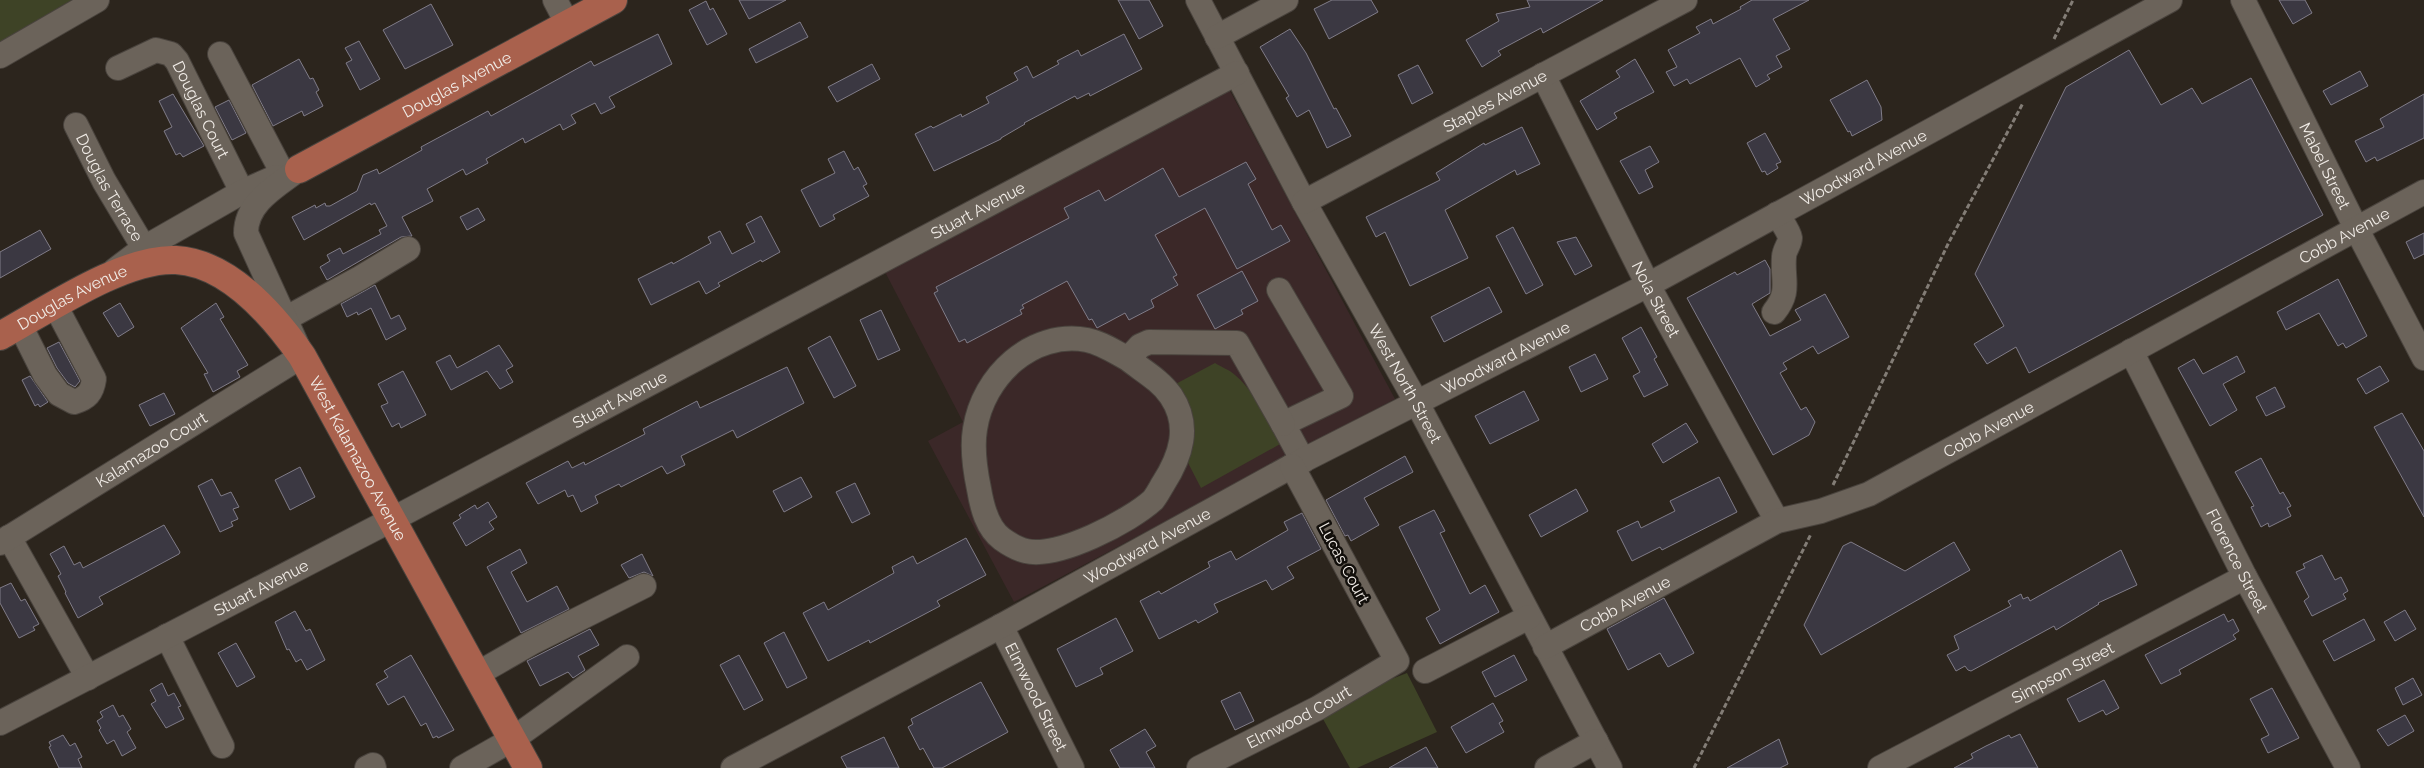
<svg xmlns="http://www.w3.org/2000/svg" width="2424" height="768" font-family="Raleway,sans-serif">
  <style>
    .education { fill: #3b2828 }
    .green { fill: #3e4326 }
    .building { fill: #3b3842; stroke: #807c88 }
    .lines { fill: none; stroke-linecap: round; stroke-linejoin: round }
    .minor-casing { stroke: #49433d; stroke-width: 26 }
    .major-casing { stroke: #49433d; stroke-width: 30 }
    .path { stroke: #837d76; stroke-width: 3; stroke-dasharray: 5 2.5; stroke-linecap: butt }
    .minor { stroke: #6b635a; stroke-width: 24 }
    .major { stroke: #a9614d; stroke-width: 28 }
    .labels { text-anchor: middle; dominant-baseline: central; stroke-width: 5; stroke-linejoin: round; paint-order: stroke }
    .street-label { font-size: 16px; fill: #f1ece7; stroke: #120f0b }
  </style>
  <rect width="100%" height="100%" fill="#2c251d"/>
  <polygon class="education" points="1229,89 1395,399 1014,602 928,441 963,422 883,268"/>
  <g class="green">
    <polygon points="0,0 72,0 0,42"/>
    <path d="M 1215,363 C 1221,367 1230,370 1235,375 C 1255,392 1269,421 1282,443 L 1201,488 L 1185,457 L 1170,387 Z"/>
    <polygon points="1407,673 1437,732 1357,768 1350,768 1317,708"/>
  </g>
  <g class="building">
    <polygon points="739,0 786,0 749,19"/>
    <polygon points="1118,0 1149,0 1163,26 1139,39"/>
    <polygon points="1332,0 1371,0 1378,12 1329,39 1314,9"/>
    <polygon points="1527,0 1603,0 1543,33 1541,28 1498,51 1501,55 1482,67 1466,40 1499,21 1496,14 1530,7"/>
    <polygon points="1752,0 1809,0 1773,19 1790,49 1776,56 1782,67 1767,75 1770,79 1756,87 1740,58 1690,84 1687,79 1674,86 1666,72 1677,67 1668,50 1700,33 1696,27 1711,19 1713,24 1741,9 1740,7"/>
    <polygon points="2279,0 2305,0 2312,13 2293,24"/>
    <polygon points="706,1 710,10 713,8 727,34 707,45 689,10"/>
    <polygon points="431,4 453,45 405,69 383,30"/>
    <polygon points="800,22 808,37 756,63 749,49"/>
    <polygon points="1290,29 1306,53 1334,109 1336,108 1351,136 1327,148 1309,110 1297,117 1286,98 1289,96 1260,47"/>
    <polygon points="658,34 672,64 609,97 615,107 601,114 595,103 571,115 576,123 563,130 560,124 525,143 523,138 486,159 488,163 466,175 463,169 427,189 433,201 402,217 412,236 401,237 327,280 320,267 330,261 327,255 340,248 343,254 381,234 379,230 387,226 375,203 371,205 370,203 304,240 292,217 315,205 316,208 325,203 326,206 330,206 357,191 363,175 377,169 379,174 422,150 421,147 488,111 491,116 591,61 594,66"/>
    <polygon points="1124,34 1142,69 1090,96 1089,93 1077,99 1075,96 1024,123 1025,124 1001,138 1001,139 934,171 915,134 931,126 933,128 961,114 962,117 989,103 986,97 1018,80 1014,73 1027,66 1033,78 1059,64 1057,61 1078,50 1081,56"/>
    <polygon points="359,41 380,79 360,90 346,63 352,60 345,48"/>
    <polygon points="2129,50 2161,105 2192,88 2202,104 2251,78 2323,215 2029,373 2016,347 1987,364 1974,344 2004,326 1975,274 2066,87"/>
    <polygon points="299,59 310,79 313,78 319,90 316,92 323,106 304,116 302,111 273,126 252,85"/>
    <polygon points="1635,59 1654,92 1614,113 1617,118 1597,130 1580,101 1620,77 1616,71"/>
    <polygon points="872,64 880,79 837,102 828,87"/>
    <polygon points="1418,65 1433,93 1412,104 1398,75"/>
    <polygon points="2360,71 2368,86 2331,105 2323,91"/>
    <polygon points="1867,80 1881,107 1882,120 1852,136 1850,131 1848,132 1830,100"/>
    <polygon points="173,94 204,146 183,157 180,153 176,155 164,131 172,127 159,101"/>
    <polygon points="2424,94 2424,138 2377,161 2375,157 2366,162 2355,141 2384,127 2380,119"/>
    <polygon points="229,100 246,133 232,140 215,107"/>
    <polygon points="1522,127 1540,164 1517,175 1515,170 1445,210 1468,258 1410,286 1385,232 1376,237 1366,217 1440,180 1436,173 1484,143 1485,145"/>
    <polygon points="1765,133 1781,162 1776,164 1778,168 1767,175 1765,171 1762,172 1747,143"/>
    <polygon points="1650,146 1659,162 1645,170 1653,187 1639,194 1620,161"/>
    <polygon points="844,151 854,170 858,167 867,184 863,186 869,196 833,215 835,219 820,227 801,190 835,173 828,159"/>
    <polygon points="1246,162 1256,179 1248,184 1272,230 1281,225 1290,241 1237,269 1205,208 1155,235 1177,275 1173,277 1178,285 1151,300 1154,307 1129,320 1125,313 1097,328 1092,319 1089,320 1067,281 1022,305 1024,308 1020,310 1022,314 967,343 965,339 959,342 934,293 938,291 936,287 1069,218 1064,208 1099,190 1105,201 1163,168 1179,197"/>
    <polygon points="478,208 485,220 467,230 460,217"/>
    <polygon points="761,216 780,252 762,262 761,260 718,283 720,286 706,294 699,281 651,305 638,279 672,262 673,264 711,243 708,237 720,231 732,254 755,242 746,224"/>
    <polygon points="1513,227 1543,285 1526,294 1496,236"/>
    <polygon points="40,230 51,249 0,278 0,252"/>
    <polygon points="2424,233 2424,254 2414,259 2406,242"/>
    <polygon points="1576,237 1592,266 1575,275 1557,242"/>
    <polygon points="1765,260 1770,269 1770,293 1752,304 1770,336 1801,320 1795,310 1825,294 1849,337 1818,354 1813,346 1783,363 1787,369 1780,373 1801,410 1806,407 1815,422 1809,435 1773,455 1687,298 1735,272 1737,275"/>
    <polygon points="1242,271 1258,301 1241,310 1243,314 1215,329 1197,295"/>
    <polygon points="2338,279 2367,336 2346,348 2343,343 2338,346 2319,313 2286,330 2277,312"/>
    <polygon points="375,285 391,319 399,315 406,329 386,340 371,308 358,315 357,312 347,317 341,304"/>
    <polygon points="1489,287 1502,312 1444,342 1431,317"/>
    <polygon points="120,303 134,327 118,337 103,313"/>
    <polygon points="216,303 224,317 220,319 248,365 237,371 240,377 213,392 204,374 208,373 181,328"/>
    <polygon points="881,310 900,350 878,360 860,320"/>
    <polygon points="1641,327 1657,357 1654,359 1668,385 1644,397 1633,376 1640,372 1622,338"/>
    <polygon points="830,336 856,386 834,398 808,348"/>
    <polygon points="59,342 80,381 75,387 68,383 57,368 47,348"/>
    <polygon points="499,345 513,366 506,370 513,382 500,389 487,371 451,390 436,362 450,355 457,368"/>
    <polygon points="1595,354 1608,379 1581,392 1569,367"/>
    <polygon points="2237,356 2245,372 2223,384 2237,410 2210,426 2178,368 2194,359 2203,374"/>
    <polygon points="2380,366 2389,381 2366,394 2357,379"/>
    <polygon points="787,367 804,403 737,438 733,430 681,456 685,465 667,474 662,466 621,487 619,484 595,496 598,503 581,512 573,495 568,497 565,490 538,504 526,483 568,461 572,468 584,462 585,465 645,434 643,429 697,401 700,408"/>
    <polygon points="403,371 426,415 401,428 399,423 392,427 381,406 388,403 378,384"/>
    <polygon points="30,376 48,402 40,407 38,404 35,406 22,380"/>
    <polygon points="2275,387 2285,407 2266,416 2256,397"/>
    <polygon points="1524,391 1539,420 1490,444 1475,416"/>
    <polygon points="164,393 175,414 150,426 139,405"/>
    <polygon points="2402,413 2424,451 2424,517 2374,427"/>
    <polygon points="1686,423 1698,442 1663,463 1652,444"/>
    <polygon points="1405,456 1413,472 1364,498 1379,525 1351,541 1348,535 1345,536 1326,500"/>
    <polygon points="2261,458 2280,494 2283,492 2291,506 2287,508 2291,516 2269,527 2268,523 2261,527 2251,507 2254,506 2235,472"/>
    <polygon points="300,467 315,497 290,510 275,480"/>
    <polygon points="801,477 812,497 784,512 773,491"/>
    <polygon points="1719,477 1737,512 1662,550 1660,547 1632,561 1617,531 1638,521 1641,528 1675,511 1670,501"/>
    <polygon points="212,479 221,496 231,492 239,507 233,509 238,519 231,522 233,526 220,532 198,486"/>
    <polygon points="855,483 870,514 852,523 836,492"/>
    <polygon points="1576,489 1588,511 1541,537 1529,515"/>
    <polygon points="488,502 497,517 489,522 494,529 466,546 453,523 461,518 459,515 475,505 477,509"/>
    <polygon points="1434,510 1445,531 1440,533 1470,594 1485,585 1499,612 1440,644 1426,618 1440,610 1399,527"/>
    <polygon points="1302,513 1321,549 1287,567 1294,578 1272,590 1266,580 1214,604 1218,612 1198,623 1196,620 1159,639 1140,601 1159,591 1161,594 1210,567 1208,562 1231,551 1236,560 1288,530 1284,522"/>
    <polygon points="164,525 180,552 179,554 99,597 103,604 78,618 65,593 66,592 58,576 61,574 50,554 64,546 74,565 80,562 83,568"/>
    <polygon points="966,538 986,575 937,601 940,606 870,643 869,640 828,661 803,613 824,602 828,610 894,573 892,567 913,556 917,564"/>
    <polygon points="1851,542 1905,571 1954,542 1970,570 1821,655 1804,625 1843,546"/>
    <polygon points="520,549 527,563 511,572 527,602 557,586 569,609 521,633 487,567"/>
    <polygon points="2121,550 2137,585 2098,603 2099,604 2056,630 2054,626 1971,671 1968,670 1965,666 1956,671 1947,655 1959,649 1954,636 2011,606 2008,601 2021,594 2023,599 2028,597 2030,601"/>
    <polygon points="642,554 653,576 644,572 629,578 621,565"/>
    <polygon points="2322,555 2335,580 2341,577 2348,591 2343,594 2346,599 2312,616 2304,601 2309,597 2296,572 2305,568 2303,564"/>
    <polygon points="11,583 21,601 25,599 39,624 33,627 35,630 19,638 0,603 0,588"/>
    <polygon points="1664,598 1694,653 1668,667 1660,653 1628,670 1607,629"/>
    <polygon points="2405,610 2416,629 2395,641 2384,622"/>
    <polygon points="295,611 306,631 310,629 325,660 307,670 301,659 296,662 289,649 287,650 275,622"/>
    <polygon points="2224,614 2228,622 2233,619 2239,631 2233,635 2236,639 2179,670 2181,674 2161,684 2145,655"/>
    <polygon points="1116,618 1133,651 1100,668 1103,674 1076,687 1057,649"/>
    <polygon points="2364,619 2375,640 2334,661 2323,641"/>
    <polygon points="590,629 599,645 578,656 585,670 573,678 568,672 540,686 527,661"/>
    <polygon points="784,632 807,678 787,688 764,643"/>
    <polygon points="236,643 255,677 237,687 218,653"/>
    <polygon points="411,655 454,730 438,738 437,736 433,738 426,723 421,726 404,696 388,705 376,684 388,677 384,671"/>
    <polygon points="739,655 763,700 744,710 720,665"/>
    <polygon points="1514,655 1527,680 1495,697 1482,672"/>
    <polygon points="2413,678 2422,695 2403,705 2395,688"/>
    <polygon points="2104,680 2119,708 2106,715 2103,710 2079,722 2067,699"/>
    <polygon points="981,682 1008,732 942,768 934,768 923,748 920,750 908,727 913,724 911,719"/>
    <polygon points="162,683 168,696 174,693 181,706 178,707 184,719 166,728 151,704 156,701 150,690"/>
    <polygon points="2272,688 2299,738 2268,753 2261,739 2269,735 2250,699"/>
    <polygon points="1240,692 1254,721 1235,730 1221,701"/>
    <polygon points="1493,703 1503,721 1499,723 1504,732 1466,753 1451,727"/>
    <polygon points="113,705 119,717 123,715 131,729 127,732 136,748 122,756 114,740 107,744 99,730 101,728 97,721 103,717 100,712"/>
    <polygon points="2405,715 2414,731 2388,746 2377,730"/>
    <polygon points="1145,729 1156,746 1146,752 1155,768 1120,768 1110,750"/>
    <polygon points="2020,734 2038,768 1954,768 1973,758 1971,754 1986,746 2009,735 2011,738"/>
    <polygon points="63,735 70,746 75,743 82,757 78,759 82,768 59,768 49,747 51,746 49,742"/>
    <polygon points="884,737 899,768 847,768 841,757"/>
    <polygon points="1779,739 1788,764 1780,768 1727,768"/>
    <polygon points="1426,747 1438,768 1389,768"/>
  </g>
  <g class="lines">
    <defs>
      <g id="minor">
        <polyline points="555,0 567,23"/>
        <path id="s1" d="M 1198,0 L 1304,202 L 1417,403 L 1610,768"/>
        <path id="s2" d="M 2243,0 L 2356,228 L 2424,358"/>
        <polyline points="1217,37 1286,0"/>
        <polyline points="220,54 283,174"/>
        <polyline points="0,56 97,0"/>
        <path id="s3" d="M 118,68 L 156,50 L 171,54 L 177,61 L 242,192"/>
        <path id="s4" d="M 1543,75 L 1648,285 L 1777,521"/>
        <path id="s5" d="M 76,125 L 104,181 L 144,248"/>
        <path id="s6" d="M 1304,202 L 1685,0"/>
        <polyline points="115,270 144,248 242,192 276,177"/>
        <polyline points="1279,290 1341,396 1283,424 1303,461"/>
        <path d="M 1774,312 C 1791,291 1782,281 1784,257 C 1784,250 1790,244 1790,238 C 1789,231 1781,221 1777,214"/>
        <polyline points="285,319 360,278 408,249"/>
        <path d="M 20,325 L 45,375 L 59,394 L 74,402 C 87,398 92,393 94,379 L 55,305"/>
        <path id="s7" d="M 2131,351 L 2245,577 L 2348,768"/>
        <path d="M 1128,359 C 1115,352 1102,343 1087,340 C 1032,330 983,376 975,429 C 972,447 975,470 979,489 C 982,507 987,528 1002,539 C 1009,544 1017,549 1026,551 C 1058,559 1130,521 1153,500 C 1157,495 1160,489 1163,484 C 1181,456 1191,426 1171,396 C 1160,380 1143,371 1128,359 L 1140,346 L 1149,342 L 1237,343 L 1283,424"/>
        <polyline points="9,537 88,678"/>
        <path id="s8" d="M 0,543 L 302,356 L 246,233 C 246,202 277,186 299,169"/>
        <path id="s9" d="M 1001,626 L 1072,768"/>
        <polyline points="167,636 222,746"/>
        <path id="s10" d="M 1545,647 L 1777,521 L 1821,511 L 1869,494 L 2424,192"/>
        <polyline points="1425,671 1529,617"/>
        <polyline points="477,674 531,643 644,586"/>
        <path id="s11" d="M 0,723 L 393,519 L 1237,73"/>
        <polyline points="367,768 373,765 374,768"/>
        <polyline points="462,768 513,739 627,657"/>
        <path id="s12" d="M 733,768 L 1001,626 L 1292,466 L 1648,285 L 2170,0"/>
        <path id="s13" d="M 1199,768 L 1318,708 L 1397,661 L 1292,466"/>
        <polyline points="1547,768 1596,741"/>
        <path id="s14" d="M 1880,768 L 2245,577"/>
      </g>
      <g id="major">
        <path id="s15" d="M 299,169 L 613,0"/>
        <path id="s16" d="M 0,336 C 46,311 124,257 176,260 C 229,263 274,316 302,356 L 528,768"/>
      </g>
    </defs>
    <use href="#minor" class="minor-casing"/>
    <use href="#major" class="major-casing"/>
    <g class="path">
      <polyline points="2054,39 2073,0"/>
      <polyline points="1833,485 1948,244 2023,103"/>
      <polyline points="1694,768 1811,534"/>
    </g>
    <use href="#minor" class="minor"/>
    <use href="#major" class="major"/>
  </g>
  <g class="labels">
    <g class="street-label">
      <text stroke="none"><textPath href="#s15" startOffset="179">Douglas Avenue</textPath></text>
      <text stroke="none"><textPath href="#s6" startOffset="216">Staples Avenue</textPath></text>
      <text stroke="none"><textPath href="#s3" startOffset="121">Douglas Court</textPath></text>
      <text stroke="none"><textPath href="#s2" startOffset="185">Mabel Street</textPath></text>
      <text stroke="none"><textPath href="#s12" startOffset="1280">Woodward Avenue</textPath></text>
      <text stroke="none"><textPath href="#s5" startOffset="71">Douglas Terrace</textPath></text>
      <text stroke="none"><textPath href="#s11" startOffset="1104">Stuart Avenue</textPath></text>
      <text stroke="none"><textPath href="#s10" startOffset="901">Cobb Avenue</textPath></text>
      <text stroke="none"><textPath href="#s16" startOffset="82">Douglas Avenue</textPath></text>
      <text stroke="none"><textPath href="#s4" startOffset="251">Nola Street</textPath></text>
      <text stroke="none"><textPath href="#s12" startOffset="875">Woodward Avenue</textPath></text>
      <text stroke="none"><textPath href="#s1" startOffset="436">West North Street</textPath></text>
      <text stroke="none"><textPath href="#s11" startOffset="699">Stuart Avenue</textPath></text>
      <text stroke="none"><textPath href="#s10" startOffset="496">Cobb Avenue</textPath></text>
      <text stroke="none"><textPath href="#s8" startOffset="178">Kalamazoo Court</textPath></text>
      <text stroke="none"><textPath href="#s16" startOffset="474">West Kalamazoo Avenue</textPath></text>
      <text stroke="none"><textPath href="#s12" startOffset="470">Woodward Avenue</textPath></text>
      <text stroke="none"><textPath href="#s7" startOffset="235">Florence Street</textPath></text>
      <text transform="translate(1344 563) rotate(62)">Lucas Court</text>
      <text stroke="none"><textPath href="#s11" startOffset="294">Stuart Avenue</textPath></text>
      <text stroke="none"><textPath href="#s10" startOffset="91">Cobb Avenue</textPath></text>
      <text stroke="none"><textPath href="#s14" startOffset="206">Simpson Street</textPath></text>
      <text stroke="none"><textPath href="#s9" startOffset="79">Elmwood Street</textPath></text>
      <text stroke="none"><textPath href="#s13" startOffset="112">Elmwood Court</textPath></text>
    </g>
  </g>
</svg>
